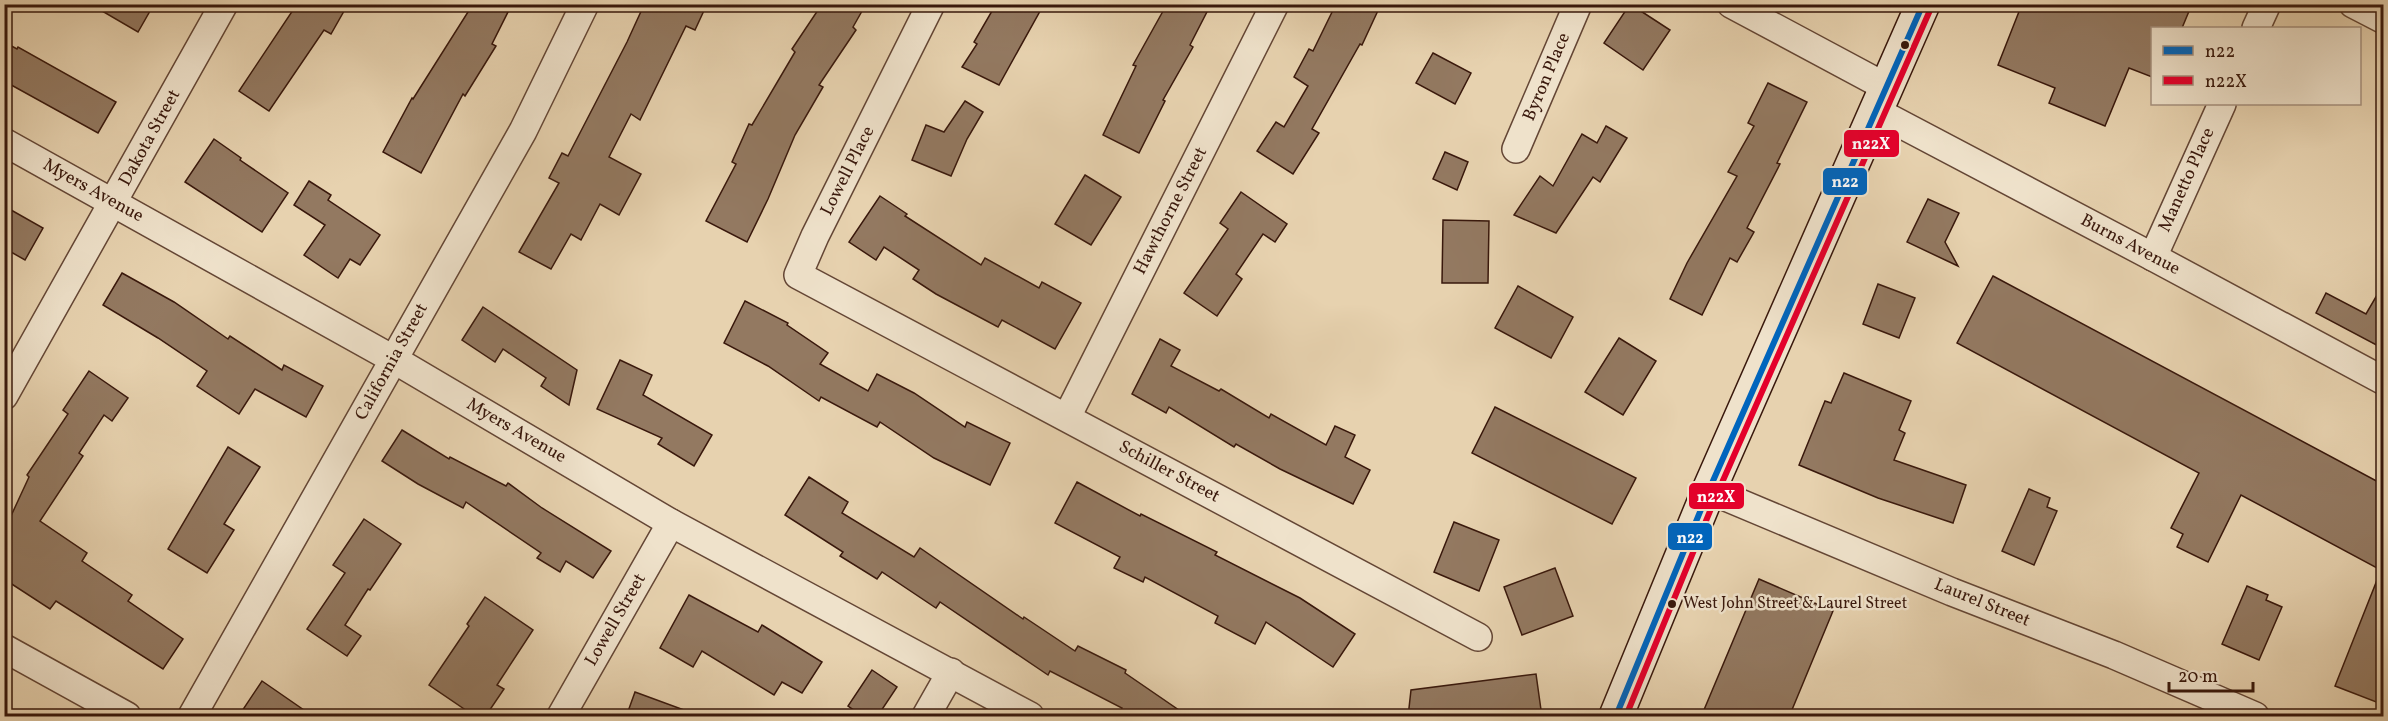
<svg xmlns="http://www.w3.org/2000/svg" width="2388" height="721" font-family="Vollkorn,serif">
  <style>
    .building { fill: #937961; stroke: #39180c; stroke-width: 1.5 }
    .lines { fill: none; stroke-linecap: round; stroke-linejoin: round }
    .street-casing { stroke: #644635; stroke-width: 30 }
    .secondary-casing { stroke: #39180c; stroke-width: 36 }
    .street { stroke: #efe2cb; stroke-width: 27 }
    .secondary { stroke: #efe2cb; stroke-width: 33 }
    .bus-1-casing { stroke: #efe2cb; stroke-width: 10 }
    .bus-2-casing { stroke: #efe2cb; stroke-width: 10 }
    .bus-1 { stroke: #0065bd; stroke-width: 6 }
    .bus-2 { stroke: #e4002b; stroke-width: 6 }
    .bus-dot { fill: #39180c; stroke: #efe2cb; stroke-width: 2 }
    .labels { text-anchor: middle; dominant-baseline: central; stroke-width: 5; stroke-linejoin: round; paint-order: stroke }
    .bus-label { font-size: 16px; fill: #39180c; stroke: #efe2cb; text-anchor: start }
    .street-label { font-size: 18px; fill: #39180c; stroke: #efe2cb }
    .line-badge { stroke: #efe2cb; stroke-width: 2 }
    .badge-label { font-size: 16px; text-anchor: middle; font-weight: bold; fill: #fff }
  </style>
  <rect width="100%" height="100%" fill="#e7d2af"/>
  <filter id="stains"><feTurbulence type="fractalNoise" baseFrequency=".00333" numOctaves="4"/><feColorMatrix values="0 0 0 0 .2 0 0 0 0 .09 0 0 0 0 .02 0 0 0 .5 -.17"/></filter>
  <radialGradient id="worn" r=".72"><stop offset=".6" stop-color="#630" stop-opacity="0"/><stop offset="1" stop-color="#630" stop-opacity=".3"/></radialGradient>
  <g class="building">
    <polygon points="90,4 154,4 138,32"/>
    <polygon points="297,4 348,4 331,34 324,30 269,111 239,91"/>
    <polygon points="473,4 512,4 492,44 496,46 465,96 463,94 421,173 383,152 412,98 413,99"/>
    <polygon points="638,4 707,4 695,30 686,26 640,120 631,114 609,157 641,174 619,215 600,204 581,240 571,234 551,269 519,252 559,183 549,178 562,153 568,156 627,42 643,7"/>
    <polygon points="822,4 866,4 853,27 856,30 819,85 823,87 795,135 768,199 747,242 706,221 736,164 732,162 749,124 752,125 795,52 792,49"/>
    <polygon points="996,4 1044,4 999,85 962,67 977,44 974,42"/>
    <polygon points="1167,4 1211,4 1190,45 1193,47 1163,100 1165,101 1139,153 1103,135 1136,66 1133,65"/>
    <polygon points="1336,4 1381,4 1362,45 1360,44 1312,129 1319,133 1293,174 1257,151 1276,122 1284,127 1308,86 1294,77 1309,49 1313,51"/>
    <polygon points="1630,4 1670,30 1643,70 1604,43"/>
    <polygon points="2022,4 2192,4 2182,28 2152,28 2152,77 2129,68 2105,126 2049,103 2055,88 1998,65"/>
    <polygon points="4,42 17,49 18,47 116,102 98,133 4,81"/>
    <polygon points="1433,53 1471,73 1455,104 1416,83"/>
    <polygon points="1768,83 1807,102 1777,163 1780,164 1747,228 1754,232 1737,262 1730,258 1702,315 1670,299 1687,263 1737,176 1728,172 1754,126 1748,123"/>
    <polygon points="965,101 983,112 967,139 951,176 912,160 926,125 944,132"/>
    <polygon points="1606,126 1627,138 1600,182 1593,177 1556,233 1514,215 1540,176 1553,186 1582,134 1597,143"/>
    <polygon points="214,139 241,158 240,160 288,193 262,232 185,182"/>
    <polygon points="1445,152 1468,162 1457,190 1433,179"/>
    <polygon points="1085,175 1121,197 1091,245 1055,224"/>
    <polygon points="309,181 331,195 328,200 380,235 360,265 350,259 338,278 304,255 325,225 294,205"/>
    <polygon points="1241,192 1287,224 1275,242 1263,234 1236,274 1242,279 1217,316 1184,293 1228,229 1220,223"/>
    <polygon points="880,196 907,214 905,216 981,265 985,258 1039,288 1042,282 1081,303 1055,349 1002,320 998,327 936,294 913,279 919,270 884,247 876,260 849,242"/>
    <polygon points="1928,199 1959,213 1945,242 1958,266 1907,242"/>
    <polygon points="4,206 43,228 25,260 4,248"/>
    <polygon points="1443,220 1489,221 1488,283 1442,283"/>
    <polygon points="122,273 174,302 228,339 230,336 282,370 284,365 323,386 306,417 255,389 239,414 197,386 207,371 158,338 103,305"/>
    <polygon points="1993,276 2384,485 2384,705 2335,686 2381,570 2241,495 2208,562 2177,547 2183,534 2171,528 2199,473 1957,343"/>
    <polygon points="2384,283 2384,349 2316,313 2326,293 2366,314"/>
    <polygon points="1878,284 1915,298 1899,338 1863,324"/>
    <polygon points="1518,286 1573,317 1551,358 1495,328"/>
    <polygon points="745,301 788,323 787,325 828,353 820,364 868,391 877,374 914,393 965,427 967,422 1010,443 990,485 934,458 880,422 877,427 821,397 819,401 768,366 724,343"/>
    <polygon points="483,307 577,370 569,405 541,386 546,378 503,349 495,362 462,340"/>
    <polygon points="1619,338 1656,361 1623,415 1585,392"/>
    <polygon points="1160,339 1180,350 1171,366 1219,391 1221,389 1269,418 1271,414 1326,445 1335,426 1355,435 1345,457 1370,470 1353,504 1280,469 1236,444 1234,447 1169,407 1166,413 1132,394"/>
    <polygon points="620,360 652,375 643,395 712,435 694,466 658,444 662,438 597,409"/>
    <polygon points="89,371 128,398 112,421 104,415 79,453 83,456 40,521 87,553 82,561 132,595 128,601 183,639 163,669 56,601 50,609 4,579 4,531 29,477 27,475 68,414 63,410"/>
    <polygon points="1844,373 1911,401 1899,430 1905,433 1894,460 1966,485 1953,523 1878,498 1799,465 1825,401 1831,403"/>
    <polygon points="1495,407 1636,478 1612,524 1472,453"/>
    <polygon points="402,430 449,459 450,457 506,486 508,483 542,508 611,551 593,578 566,561 560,572 537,558 541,553 466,502 463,508 418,484 382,461"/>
    <polygon points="228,447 260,467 224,524 234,530 207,573 168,549"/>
    <polygon points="809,477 848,502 842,513 914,557 920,548 1023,619 1024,617 1075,651 1078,646 1126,670 1125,673 1189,717 1117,717 1122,708 1050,671 1048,675 940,602 936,608 882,572 877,579 840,556 843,552 785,515"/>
    <polygon points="1077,482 1140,516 1141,514 1217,552 1215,555 1300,598 1355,634 1333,667 1266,622 1255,644 1215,623 1218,616 1145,577 1143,582 1114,568 1120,557 1055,523"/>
    <polygon points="2029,489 2050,498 2047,507 2057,511 2034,565 2002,551"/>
    <polygon points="364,519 401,544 370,590 368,589 345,625 361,636 347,656 307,629 345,573 333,565"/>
    <polygon points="1454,522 1499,540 1479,591 1434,572"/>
    <polygon points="1555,568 1573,616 1522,635 1504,587"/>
    <polygon points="1759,579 1833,611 1789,717 1701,717"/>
    <polygon points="2247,586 2268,595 2266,600 2282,607 2259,660 2222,644"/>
    <polygon points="689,595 758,632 762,625 822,662 802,693 782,682 774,695 702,651 693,667 660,648"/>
    <polygon points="485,597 533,630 497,685 504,689 485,717 476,717 429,685 469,626 467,624"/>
    <polygon points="872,670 897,687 877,717 864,717 848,706"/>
    <polygon points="1536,674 1542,717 1408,717 1411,690"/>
    <polygon points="262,681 314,717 238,717"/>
    <polygon points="635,692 695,714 695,717 626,717"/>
  </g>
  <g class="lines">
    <defs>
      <g id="street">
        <polyline points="931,4 815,236 798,275 1478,637"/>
        <polyline points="1731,4 1886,87"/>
        <polyline points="2353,4 2384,20"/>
        <polyline points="2256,28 2267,4"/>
        <polyline points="1876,111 2153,257 2384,381"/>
        <polyline points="4,142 393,359 671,523 1030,716"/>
        <polyline points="1516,149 1578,4"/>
        <polyline points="2153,257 2222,104"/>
        <polyline points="4,396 224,4"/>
        <polyline points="1067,417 1275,4"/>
        <polyline points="1709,490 1952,592 2114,655 2255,716"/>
        <polyline points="4,648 127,716"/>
        <polyline points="192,716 523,131 585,4"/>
        <polyline points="561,716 671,523"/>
        <polyline points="926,716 951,672"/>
      </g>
      <polyline id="secondary" points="1616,716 1709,490 1923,4"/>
    </defs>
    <use href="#street" class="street-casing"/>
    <use href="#secondary" class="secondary-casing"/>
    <use href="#street" class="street"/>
    <use href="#secondary" class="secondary"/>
    <defs>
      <polyline id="bus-1" points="1616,716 1709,490 1923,4"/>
      <polyline id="bus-2" points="1626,716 1717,494 1931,8"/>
    </defs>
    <use href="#bus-1" class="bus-1-casing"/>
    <use href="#bus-2" class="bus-2-casing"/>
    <use href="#bus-1" class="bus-1"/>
    <use href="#bus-2" class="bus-2"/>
  </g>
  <g class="bus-dot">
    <circle cx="1905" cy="45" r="5"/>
    <circle cx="1672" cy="604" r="5"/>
  </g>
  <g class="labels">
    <g class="bus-label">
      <text x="1683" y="604">West John Street &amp; Laurel Street</text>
    </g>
    <g class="street-label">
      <text transform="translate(1547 77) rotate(-67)">Byron Place</text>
      <text transform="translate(150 138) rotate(-61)">Dakota Street</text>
      <text transform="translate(848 171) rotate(-63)">Lowell Place</text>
      <text transform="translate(2187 180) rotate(-66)">Manetto Place</text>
      <text transform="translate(93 191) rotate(29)">Myers Avenue</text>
      <text transform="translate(1171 211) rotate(-63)">Hawthorne Street</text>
      <text transform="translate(2130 245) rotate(28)">Burns Avenue</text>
      <text transform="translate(392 362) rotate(-61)">California Street</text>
      <text transform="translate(516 431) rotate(30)">Myers Avenue</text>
      <text transform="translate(1169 472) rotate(28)">Schiller Street</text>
      <text transform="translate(1982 603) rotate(22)">Laurel Street</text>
      <text transform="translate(616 620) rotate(-60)">Lowell Street</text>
    </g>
  </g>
  <g class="line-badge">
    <rect x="1843" y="129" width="57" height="29" rx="6" fill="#e4002b"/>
    <rect x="1822" y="167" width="46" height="29" rx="6" fill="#0065bd"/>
    <rect x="1688" y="482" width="57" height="28" rx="6" fill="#e4002b"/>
    <rect x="1667" y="522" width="46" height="29" rx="6" fill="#0065bd"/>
  </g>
  <g class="badge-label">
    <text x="1871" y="149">n22X</text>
    <text x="1845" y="187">n22</text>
    <text x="1716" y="502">n22X</text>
    <text x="1690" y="543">n22</text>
  </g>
  <rect width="2388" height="721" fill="none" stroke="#e7d2af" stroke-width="24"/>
  <rect x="6" y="6" width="2376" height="709" fill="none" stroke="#39180c" stroke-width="3"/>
  <rect x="12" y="12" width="2364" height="697" fill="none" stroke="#39180c" stroke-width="1.5"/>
  <rect x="2151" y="27" width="210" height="78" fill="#efe2cb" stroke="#a6917f" stroke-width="1.5"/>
  <rect x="2163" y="46" width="30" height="9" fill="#0065bd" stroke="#a6917f" stroke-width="1.5"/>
  <text x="2205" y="57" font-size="18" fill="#39180c">n22</text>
  <rect x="2163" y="76" width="30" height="9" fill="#e4002b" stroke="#a6917f" stroke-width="1.5"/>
  <text x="2205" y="87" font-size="18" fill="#39180c">n22X</text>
  <path d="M2169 682v9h84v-9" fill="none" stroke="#39180c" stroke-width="3"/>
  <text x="2178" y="682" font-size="18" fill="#39180c" stroke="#efe2cb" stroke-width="4.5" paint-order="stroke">20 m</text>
  <rect width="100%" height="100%" filter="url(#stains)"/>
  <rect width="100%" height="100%" fill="url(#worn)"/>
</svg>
